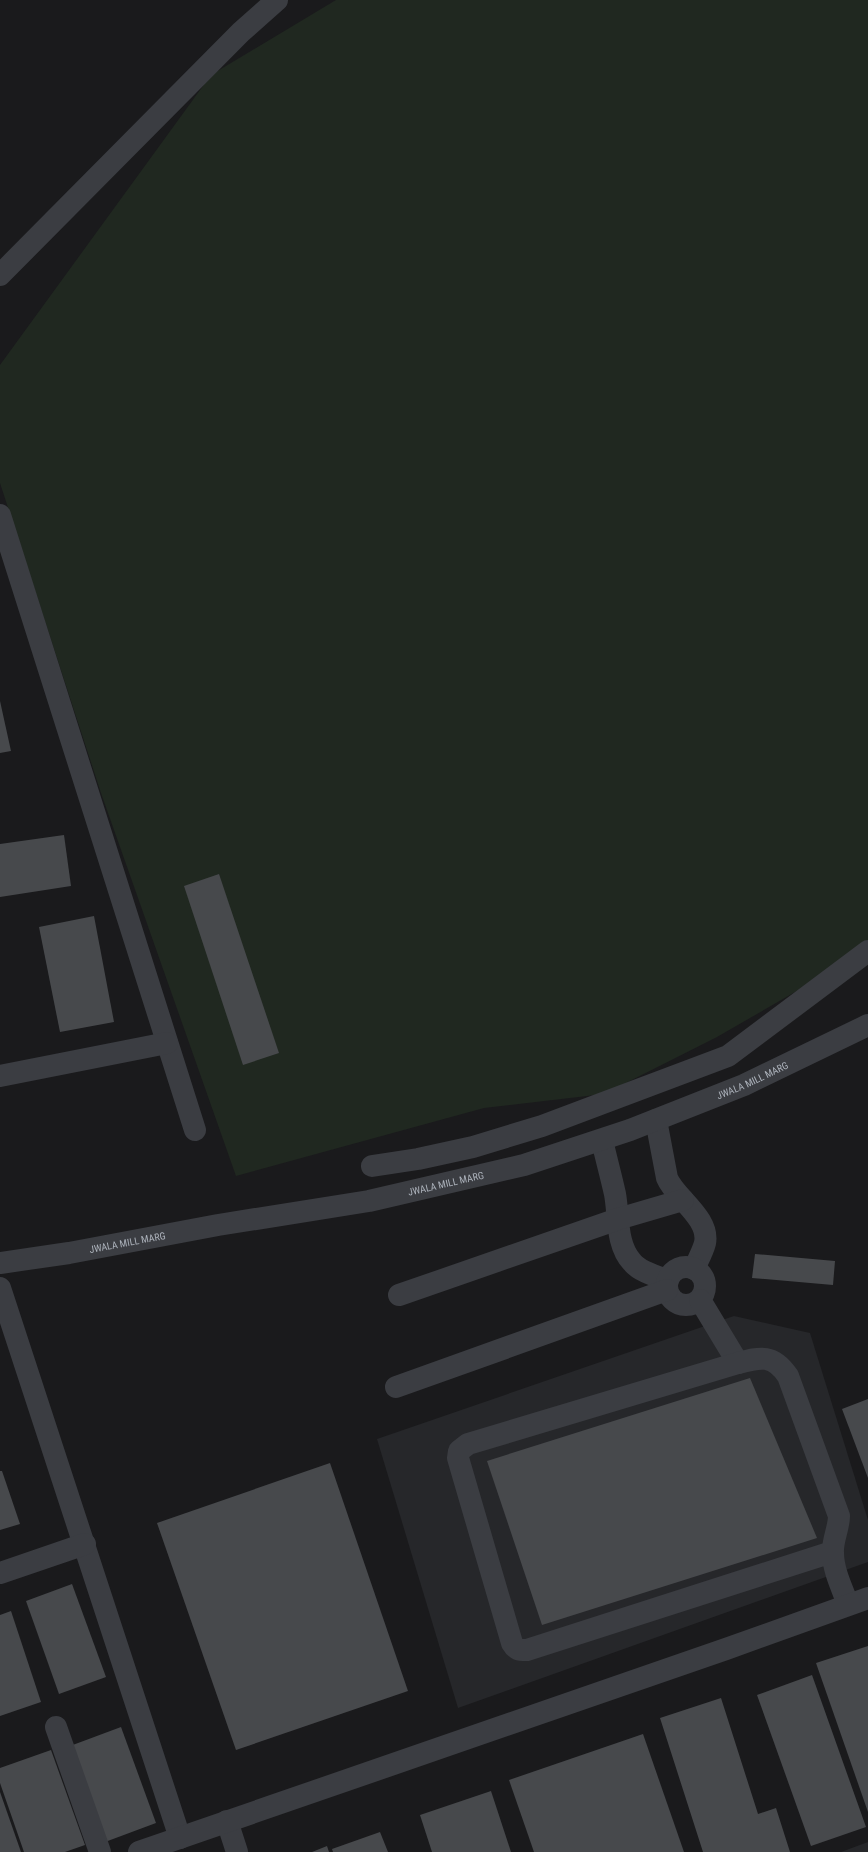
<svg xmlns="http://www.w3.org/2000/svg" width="868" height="1852" font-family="'Roboto Condensed',sans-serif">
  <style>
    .built { fill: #26272a }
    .green { fill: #202820 }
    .building { fill: #47494c }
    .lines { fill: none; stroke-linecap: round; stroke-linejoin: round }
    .minor { stroke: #3b3d42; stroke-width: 22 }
    .labels { text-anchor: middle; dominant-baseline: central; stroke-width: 3; stroke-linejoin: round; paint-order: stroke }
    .street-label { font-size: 10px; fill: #adb3bc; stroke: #151518 }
  </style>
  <rect width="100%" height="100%" fill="#1a1a1c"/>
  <g class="built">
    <polygon points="734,1316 810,1333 868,1520 868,1562 458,1708 377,1439"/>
    <polygon points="868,1842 868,1852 841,1852"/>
  </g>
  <polygon class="green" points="336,0 868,0 868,950 717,1037 604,1094 484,1108 236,1176 101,793 0,483 0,365 211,75"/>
  <g class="building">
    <polygon points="0,701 11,751 0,753"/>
    <polygon points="64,835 71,886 0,897 0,844"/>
    <polygon points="219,874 279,1053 243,1065 184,886"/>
    <polygon points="94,916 114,1022 60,1032 39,927"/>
    <polygon points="755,1254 835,1261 833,1285 752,1278"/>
    <polygon points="750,1378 817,1538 542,1625 487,1461"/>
    <polygon points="868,1399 868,1478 842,1409"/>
    <polygon points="330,1463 408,1691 236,1750 157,1523"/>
    <polygon points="0,1471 2,1471 20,1524 0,1530"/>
    <polygon points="72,1584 106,1677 59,1694 26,1601"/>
    <polygon points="11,1611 41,1702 0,1716 0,1615"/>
    <polygon points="868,1646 868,1812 816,1663"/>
    <polygon points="812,1675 866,1827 811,1846 757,1695"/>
    <polygon points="721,1698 758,1814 776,1808 790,1852 703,1852 660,1718"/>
    <polygon points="121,1727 156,1823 105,1842 70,1746"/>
    <polygon points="643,1734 684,1852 534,1852 509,1780"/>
    <polygon points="51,1750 85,1845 65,1852 24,1852 0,1783 0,1768"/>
    <polygon points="491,1791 511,1852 432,1852 420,1815"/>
    <polygon points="0,1792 21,1852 0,1852"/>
    <polygon points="380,1832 388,1852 333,1852 332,1849"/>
    <polygon points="327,1846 329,1852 312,1852"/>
  </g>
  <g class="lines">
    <g class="minor">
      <polyline points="0,275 241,32 277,0"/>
      <polyline points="0,515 195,1130"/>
      <polyline points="0,1076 167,1043"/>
      <path d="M 656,1120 L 667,1178 C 675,1198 710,1218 705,1243 C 703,1251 698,1260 694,1269"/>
      <path d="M 602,1140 C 606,1158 611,1176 615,1194 C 619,1216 616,1245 632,1262 C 640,1272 656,1276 668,1280"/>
      <polyline points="372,1166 418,1159 473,1147 542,1126 728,1056 868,951"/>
      <path id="s1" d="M 0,1263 L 69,1253 L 218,1225 L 369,1201 L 524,1165 L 630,1130 L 744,1085 L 868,1025"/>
      <circle cx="686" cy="1286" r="19"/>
      <polyline points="0,1288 180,1838"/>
      <polyline points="399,1295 618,1219 683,1200"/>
      <polyline points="700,1300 738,1363"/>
      <polyline points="396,1387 667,1290"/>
      <path d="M 832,1552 L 527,1650 C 519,1650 516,1650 512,1643 L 458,1458 L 459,1451 L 468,1444 L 738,1363 C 761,1357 773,1354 788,1376 L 839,1516 C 839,1528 832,1541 833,1553 C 833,1570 842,1588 848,1604"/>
      <polyline points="0,1573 85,1544"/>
      <polyline points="56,1727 100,1852"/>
      <polyline points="227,1821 237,1852"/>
      <polyline points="139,1852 726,1649 868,1598"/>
    </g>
  </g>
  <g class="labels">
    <g class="street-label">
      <text stroke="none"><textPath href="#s1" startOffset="777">JWALA MILL MARG</textPath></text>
      <text stroke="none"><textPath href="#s1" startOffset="453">JWALA MILL MARG</textPath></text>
      <text stroke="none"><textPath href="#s1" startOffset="129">JWALA MILL MARG</textPath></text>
    </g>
  </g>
</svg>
